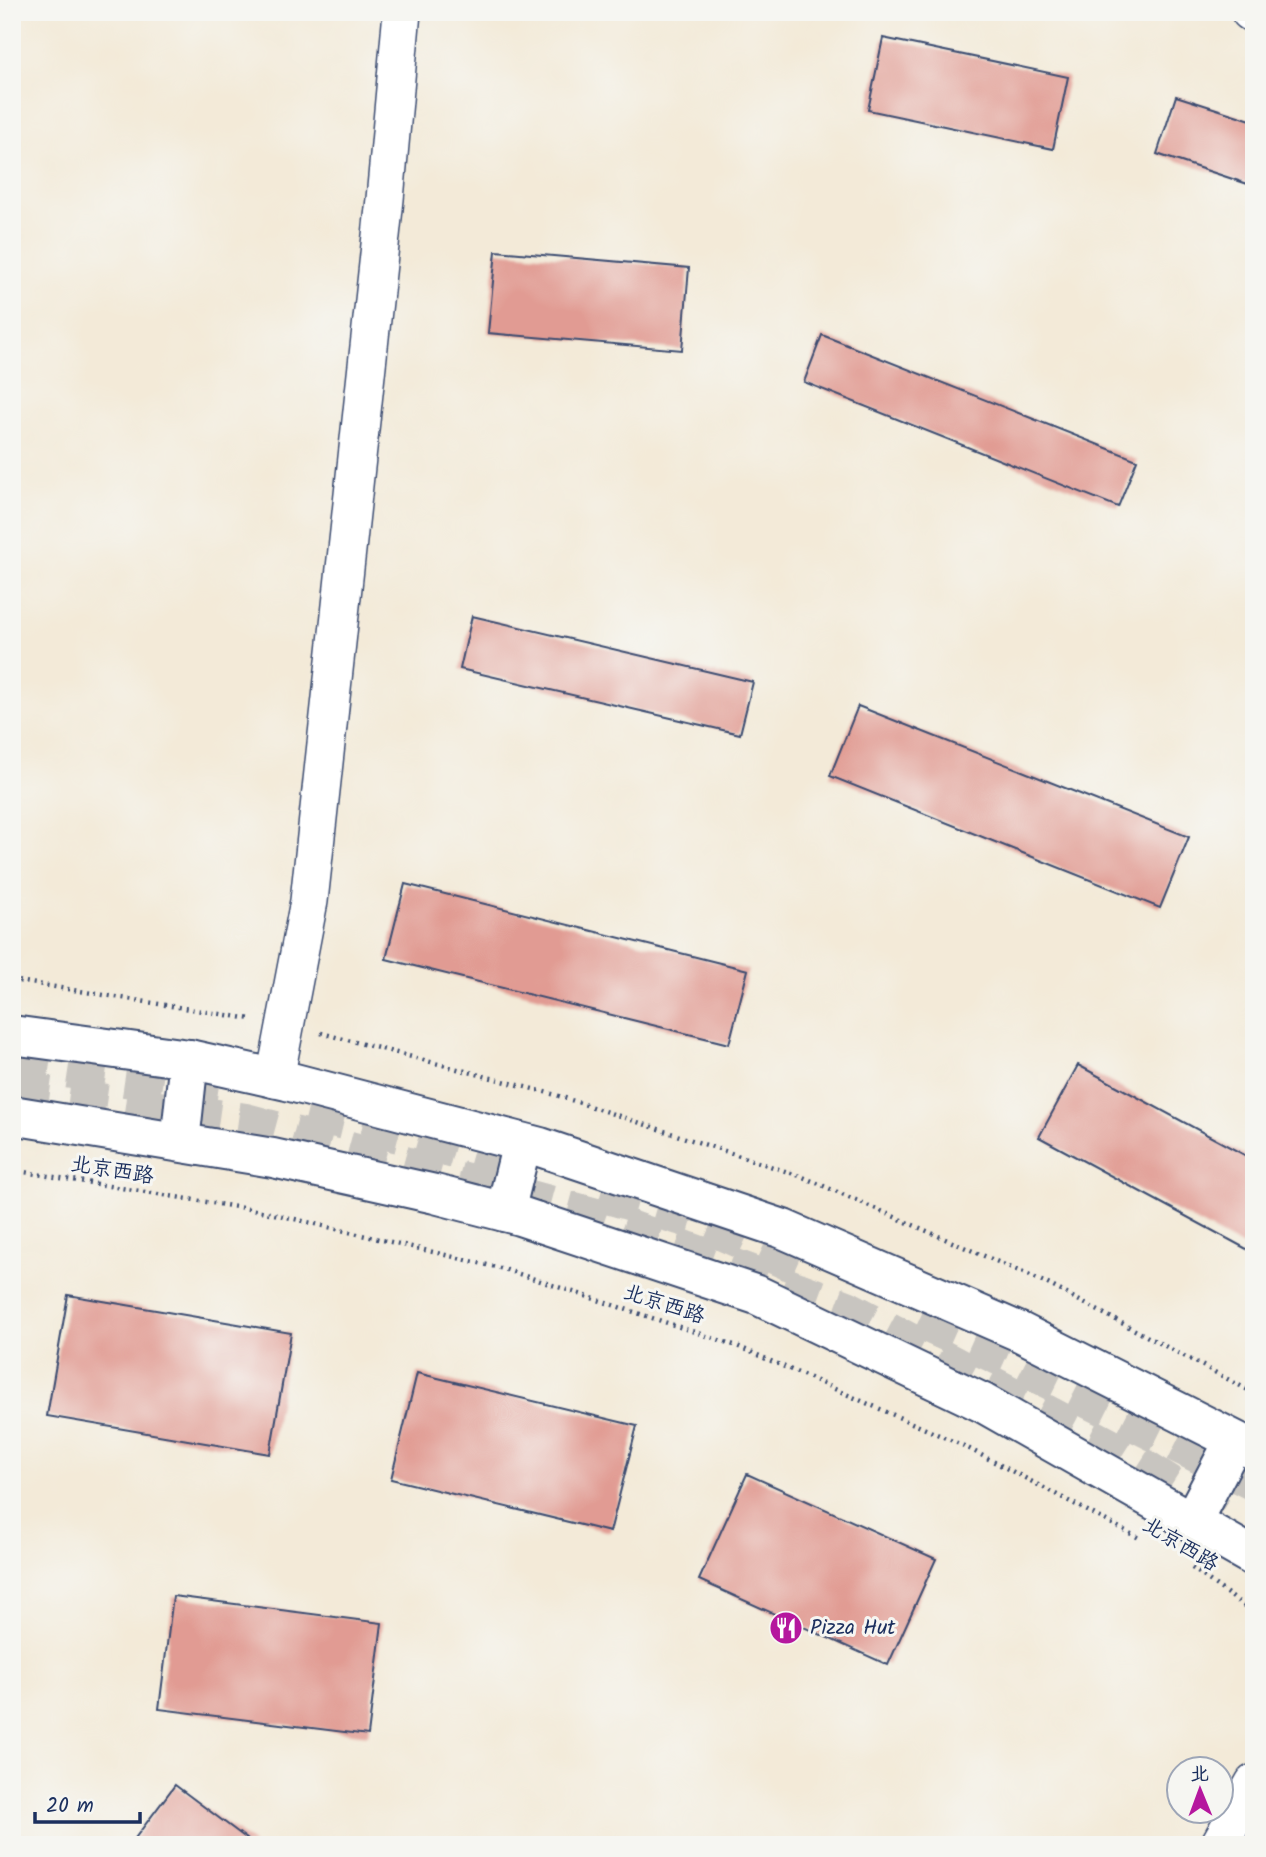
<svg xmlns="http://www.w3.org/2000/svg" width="1266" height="1857" font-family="Kalam,'LXGW WenKai TC',sans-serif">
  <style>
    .building { fill: #e19b93 }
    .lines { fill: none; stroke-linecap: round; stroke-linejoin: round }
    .major-tunnel { stroke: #c8c5c0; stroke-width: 38; stroke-dasharray: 38 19; stroke-linecap: butt }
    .minor-casing { stroke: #3b4b70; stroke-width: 40 }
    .major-casing { stroke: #3b4b70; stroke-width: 42 }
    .path { stroke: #3b4b70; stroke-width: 4.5; stroke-dasharray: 2 5; stroke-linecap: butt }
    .minor { stroke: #fff; stroke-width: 37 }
    .major { stroke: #fff; stroke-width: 38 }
    .labels { text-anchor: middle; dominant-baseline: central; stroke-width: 6; stroke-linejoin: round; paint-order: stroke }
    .street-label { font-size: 21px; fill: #1b2f5e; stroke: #f6f6f2 }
    .poi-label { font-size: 21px; fill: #1b2f5e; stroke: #f6f6f2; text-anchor: start }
  </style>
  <rect width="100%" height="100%" fill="#f6f6f2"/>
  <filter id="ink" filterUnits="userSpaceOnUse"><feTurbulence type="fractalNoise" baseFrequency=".0143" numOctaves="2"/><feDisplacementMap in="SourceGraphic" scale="14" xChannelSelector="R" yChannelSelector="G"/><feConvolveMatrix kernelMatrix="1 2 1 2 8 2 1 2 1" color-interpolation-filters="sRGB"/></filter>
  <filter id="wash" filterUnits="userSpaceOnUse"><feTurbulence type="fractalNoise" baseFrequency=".00686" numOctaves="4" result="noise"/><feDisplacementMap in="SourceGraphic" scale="28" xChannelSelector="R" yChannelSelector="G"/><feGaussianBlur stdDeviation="1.57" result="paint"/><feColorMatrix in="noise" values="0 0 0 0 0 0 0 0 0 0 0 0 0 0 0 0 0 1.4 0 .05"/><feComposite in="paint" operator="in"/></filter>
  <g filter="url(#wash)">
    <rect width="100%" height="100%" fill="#f3ead8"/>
    <g id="blocks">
      <g class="building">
        <polygon points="883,38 1068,77 1053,149 868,110"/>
        <polygon points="1176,96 1254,121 1254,186 1157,154"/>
        <polygon points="496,251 689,268 682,350 488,333"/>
        <polygon points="822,335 1137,460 1118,507 804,382"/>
        <polygon points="472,616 753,682 740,734 460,669"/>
        <polygon points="858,706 1189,837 1160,908 830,776"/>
        <polygon points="405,884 748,970 729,1044 386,959"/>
        <polygon points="1078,1065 1254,1160 1254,1253 1039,1137"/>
        <polygon points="68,1295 291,1333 270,1454 47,1416"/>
        <polygon points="417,1373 637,1426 610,1532 391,1479"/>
        <polygon points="747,1474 936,1559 888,1665 699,1580"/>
        <polygon points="173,1596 382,1623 368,1735 159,1709"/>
        <polygon points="175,1785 255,1845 130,1845"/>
      </g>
    </g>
  </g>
  <g filter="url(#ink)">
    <use href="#blocks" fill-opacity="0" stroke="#3b4b70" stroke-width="2"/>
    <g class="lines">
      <g class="major-tunnel">
        <polyline points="12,1061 218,1092"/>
        <polyline points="12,1090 246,1122 600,1218 847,1309 1121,1453 1229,1522"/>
        <polyline points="307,1112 399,1134 513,1167"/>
        <polyline points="601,1193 703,1223 803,1268"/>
        <polyline points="919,1320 1021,1366 1254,1482"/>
      </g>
      <defs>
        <g id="minor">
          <polyline points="1250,12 1254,14"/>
          <polyline points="275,1079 309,901 385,199 402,12"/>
          <polyline points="1219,1845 1254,1783"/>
        </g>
        <g id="major">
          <polyline points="12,1035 189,1059 287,1081 540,1147 783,1229 1020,1332 1254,1450"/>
          <polyline points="12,1115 273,1158 435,1194 520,1216 757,1295 983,1403 1254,1557"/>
          <polyline points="180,1142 189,1059"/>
          <polyline points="505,1212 522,1143"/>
          <polyline points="1192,1521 1234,1441"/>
        </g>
      </defs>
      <use href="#minor" class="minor-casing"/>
      <use href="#major" class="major-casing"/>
      <g class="path">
        <polyline points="12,980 251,1019"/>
        <polyline points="321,1033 556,1095 803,1177 1044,1282 1254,1393"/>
        <polyline points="12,1170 261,1211 504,1269 737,1346 964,1446 1139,1538"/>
        <polyline points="1192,1568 1254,1613"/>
      </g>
      <use href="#minor" class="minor"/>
      <use href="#major" class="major"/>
    </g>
  </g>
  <defs>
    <symbol id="restaurant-disc" viewBox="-11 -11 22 22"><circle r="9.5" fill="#b5179e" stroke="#f6f6f2"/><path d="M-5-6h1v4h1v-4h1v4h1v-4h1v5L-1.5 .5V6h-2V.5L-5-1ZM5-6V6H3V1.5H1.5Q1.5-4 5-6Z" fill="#fff"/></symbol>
  </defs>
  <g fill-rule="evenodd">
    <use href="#restaurant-disc" x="767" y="1609" width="38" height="38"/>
  </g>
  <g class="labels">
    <g class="street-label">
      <text transform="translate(112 1171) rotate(9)">北京西路</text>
      <text transform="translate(664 1305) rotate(18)">北京西路</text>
      <text transform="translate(1180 1545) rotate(31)">北京西路</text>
    </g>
    <g class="poi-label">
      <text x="810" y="1628">Pizza Hut</text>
    </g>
  </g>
  <rect width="1266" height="1857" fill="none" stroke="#f6f6f2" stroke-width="42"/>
  <g transform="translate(1200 1790) rotate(359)"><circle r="33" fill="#f6f6f2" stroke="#9ea6b7" stroke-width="2"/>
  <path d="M0-5L12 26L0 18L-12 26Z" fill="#b5179e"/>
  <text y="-10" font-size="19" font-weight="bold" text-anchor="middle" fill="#1b2f5e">北</text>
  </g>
  <path d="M35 1812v10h105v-10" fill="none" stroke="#1b2f5e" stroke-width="3.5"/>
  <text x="46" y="1812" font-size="21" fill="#1b2f5e" stroke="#f6f6f2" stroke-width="5" paint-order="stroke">20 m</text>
</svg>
